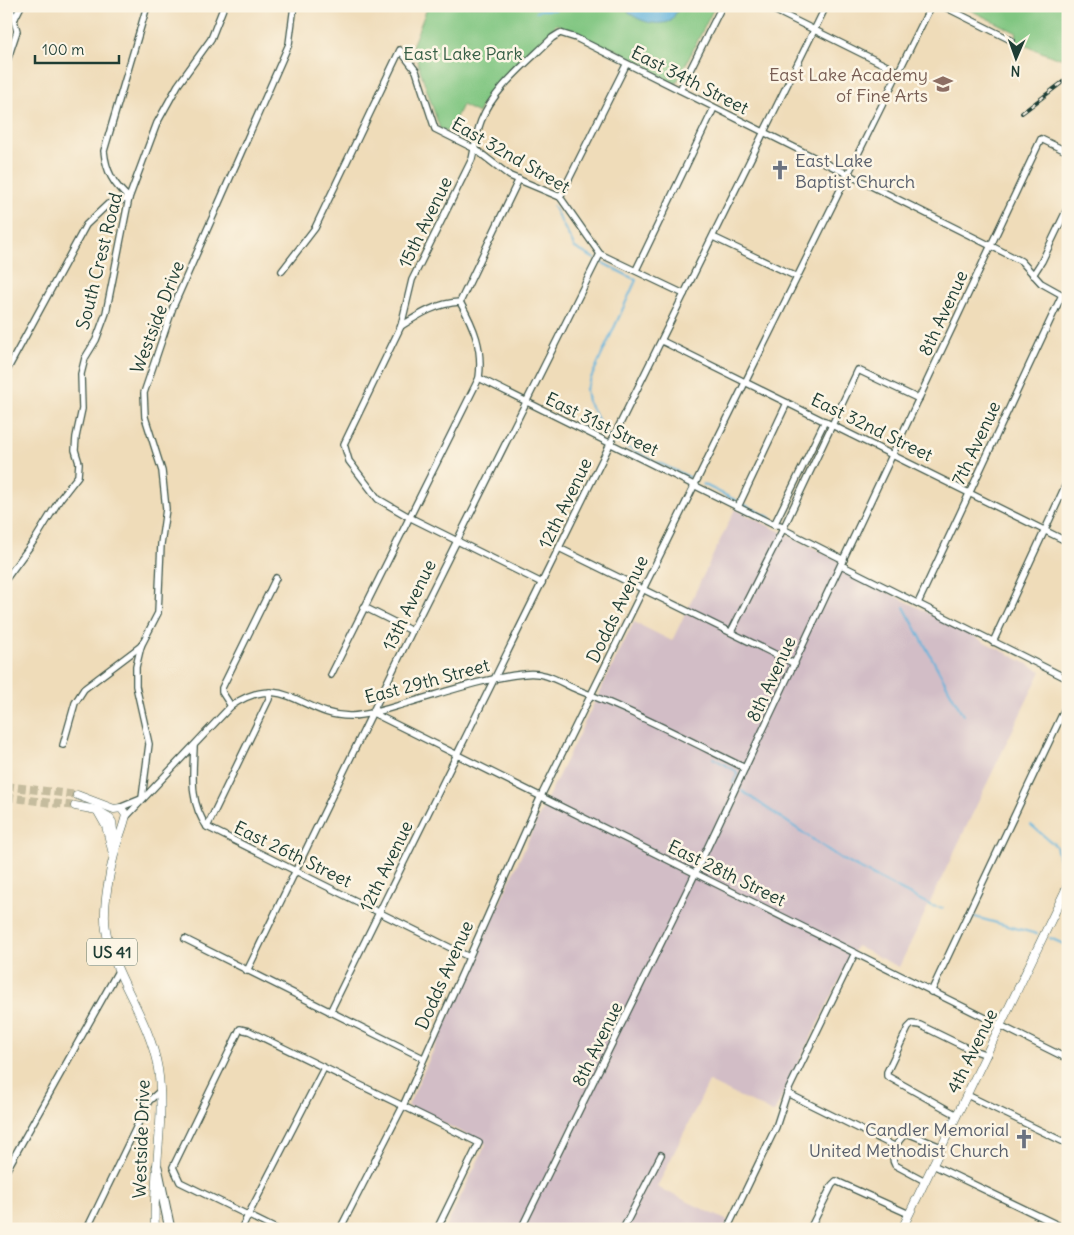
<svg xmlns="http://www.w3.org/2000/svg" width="1074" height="1235" font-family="Delius,sans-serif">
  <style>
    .industrial { fill: #d2bdc6 }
    .green { fill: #80c681; stroke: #50825a }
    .water { fill: #61b3dc; stroke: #407888 }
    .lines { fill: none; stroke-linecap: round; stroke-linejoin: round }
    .stream { stroke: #61b3dc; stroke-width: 2 }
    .major-tunnel { stroke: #c5bc9e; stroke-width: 8; stroke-dasharray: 8 4; stroke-linecap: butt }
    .minor-casing { stroke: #3e5548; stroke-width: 8 }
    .major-casing { stroke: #3e5548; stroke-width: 9 }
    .highway-casing { stroke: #3e5548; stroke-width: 11 }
    .minor { stroke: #fff; stroke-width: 5.5 }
    .major { stroke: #fff; stroke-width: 8 }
    .highway { stroke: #fff; stroke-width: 9 }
    .rail-casing { stroke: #1f3d34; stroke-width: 4 }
    .rail { stroke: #fcf5e5; stroke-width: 2; stroke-dasharray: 5.5; stroke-linecap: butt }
    .labels { text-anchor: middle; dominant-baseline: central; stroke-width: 5; stroke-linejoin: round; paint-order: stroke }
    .shield { fill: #fcf5e5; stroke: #617469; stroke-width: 1 }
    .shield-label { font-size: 16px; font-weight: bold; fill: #1f3d34 }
    .park-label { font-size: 18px; fill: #375f47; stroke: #fcf5e5 }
    .education-label { font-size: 18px; fill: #785e54; stroke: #fcf5e5; text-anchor: end }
    .street-label { font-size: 18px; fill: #1f3d34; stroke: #fcf5e5 }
    .worship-label { font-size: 18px; fill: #5b616d; stroke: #fcf5e5; text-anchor: start }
  </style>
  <rect width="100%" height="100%" fill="#fcf5e5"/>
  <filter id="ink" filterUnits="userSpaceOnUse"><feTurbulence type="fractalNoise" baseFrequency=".02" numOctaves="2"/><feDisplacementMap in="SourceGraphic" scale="10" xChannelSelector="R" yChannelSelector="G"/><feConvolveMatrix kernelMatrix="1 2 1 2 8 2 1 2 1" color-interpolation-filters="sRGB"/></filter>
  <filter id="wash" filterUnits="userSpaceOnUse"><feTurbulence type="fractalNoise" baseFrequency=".0096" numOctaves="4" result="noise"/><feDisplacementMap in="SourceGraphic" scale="20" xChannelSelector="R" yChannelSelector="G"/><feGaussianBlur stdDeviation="1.12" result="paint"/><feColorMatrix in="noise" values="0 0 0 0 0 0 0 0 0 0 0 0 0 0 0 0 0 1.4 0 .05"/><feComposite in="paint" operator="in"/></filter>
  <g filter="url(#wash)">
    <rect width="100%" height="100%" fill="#efdcb9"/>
    <polygon class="industrial" points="735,509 840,561 845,570 1041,671 899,967 856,946 774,1113 709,1082 657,1187 728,1221 724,1229 445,1229 486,1144 408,1106 544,805 634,622 672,641"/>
    <g class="green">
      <polygon points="428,6 715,6 676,84 647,71 649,66 608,46 605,50 557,24 485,99 478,113 462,105 449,132 440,129 412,46"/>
      <polygon points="962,6 1068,6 1068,59 1054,57 1014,41 1017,33"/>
    </g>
    <path class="water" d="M 624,6 L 680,6 L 671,21 C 656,27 633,21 624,6 Z"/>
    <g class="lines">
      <g class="stream">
        <polyline points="536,12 540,10 555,10 559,6"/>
        <polyline points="553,206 575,248 595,259"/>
        <polyline points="599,261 636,280 586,389 588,402 609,438"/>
        <polyline points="618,443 653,460"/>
        <polyline points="657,462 691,478"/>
        <polyline points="703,484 737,501"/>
        <polyline points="743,504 771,518"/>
        <polyline points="904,607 963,715"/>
        <polyline points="713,758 736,771 737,775 733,783"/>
        <polyline points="742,791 843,860 932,906 943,908"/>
        <polyline points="1031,825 1056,846 1063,876"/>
        <polyline points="975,917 1037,934"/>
        <polyline points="1050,938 1068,946"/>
      </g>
    </g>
  </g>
  <g filter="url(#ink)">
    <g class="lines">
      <g class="major-tunnel">
        <polyline points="6,786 77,795"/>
        <polyline points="6,797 75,806"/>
      </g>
      <defs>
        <g id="minor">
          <polyline points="766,6 899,72"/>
          <polyline points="943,6 1011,40"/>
          <polyline points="6,17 15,18"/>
          <polyline points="15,18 21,6"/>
          <polyline points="6,64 17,31 10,6"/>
          <polyline points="680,90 722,6"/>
          <polyline points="560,197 626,65"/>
          <polyline points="713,237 797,277"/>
          <polyline points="636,270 714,108"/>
          <polyline points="282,271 315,228 400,50 416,71 435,129 475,149 510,176 560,197 600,254 684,294"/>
          <polyline points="1033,275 1042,261 1068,207"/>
          <polyline points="460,302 519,179"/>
          <path d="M 401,326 C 420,314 437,303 460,302"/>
          <polyline points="662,341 1068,542"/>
          <path d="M 6,372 L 86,225 L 108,204 L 129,198 C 113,184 106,171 104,151 L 147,6"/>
          <polyline points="479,378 774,525 780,525 783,529 844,560"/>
          <polyline points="738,507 787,403"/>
          <polyline points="774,525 825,421"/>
          <polyline points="559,548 795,664"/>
          <polyline points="841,565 1068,679"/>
          <polyline points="6,579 36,538 60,499 78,476 79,463 75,450 76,437 82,409 81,374 85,358 96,340 106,313 129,198 157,123 178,85 211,39 224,6"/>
          <path d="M 542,583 L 409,517 L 378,499 L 349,461 L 344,444 L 401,326 L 412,280 L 472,159 C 475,146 476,134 481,121 C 493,89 528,62 552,38 L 560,33 L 576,38 L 1021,261 L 1041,283 L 1068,298"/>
          <polyline points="918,603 1062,295"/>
          <polyline points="364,607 412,631"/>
          <polyline points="731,632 783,529 858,370 919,399"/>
          <polyline points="993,642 1068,480"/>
          <path d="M 331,675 L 479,378 C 483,348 474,327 460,302"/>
          <polyline points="231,706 222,692 222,688 276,578"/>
          <polyline points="373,713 1068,1059"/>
          <polyline points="63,745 75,703 84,689 141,646"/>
          <path d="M 194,747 C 193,775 189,802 207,827 L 469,957"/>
          <polyline points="142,798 149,744 136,686 136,667 141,646 158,613 161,544 166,509 162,471 145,417 144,393 173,307 289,44 294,6"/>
          <polyline points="119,808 141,799"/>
          <path d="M 126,817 L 231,706 C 284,669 304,718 352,716 C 370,715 387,709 404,704 C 443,693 484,678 524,674 C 546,671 559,682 578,690 C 635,712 690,741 745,768"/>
          <polyline points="207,827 269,699 270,692"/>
          <polyline points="185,939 423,1058"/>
          <polyline points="247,971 412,631 600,254"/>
          <polyline points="931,992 1068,702"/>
          <polyline points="330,1012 826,6"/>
          <polyline points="787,1093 896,1147"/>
          <polyline points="967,1095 1068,1144"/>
          <polyline points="957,1115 887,1076 887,1072 908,1028 912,1024 920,1025 965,1047 987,1055"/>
          <polyline points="933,1165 1066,1229"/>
          <polyline points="6,1171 118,971"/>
          <path d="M 925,1181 L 895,1165 C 889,1155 898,1139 907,1133 L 941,1147"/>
          <polyline points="87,1229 149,1101 160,1091"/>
          <polyline points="241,1229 324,1068"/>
          <polyline points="276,1229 180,1182 173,1167 240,1029 249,1031 479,1143 437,1229"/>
          <polyline points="340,1229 403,1106 541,796 931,6"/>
          <polyline points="521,1229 695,874 1041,139 1068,152"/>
          <polyline points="623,1229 661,1155"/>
          <polyline points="727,1229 776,1127 787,1093 855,953"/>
          <polyline points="810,1229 832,1185 836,1181 909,1214"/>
        </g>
        <g id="major">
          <path d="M 77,795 L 114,809 L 121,808 L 126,815 C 124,825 119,837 116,847 C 110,869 102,908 106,930 C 114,979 149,1016 158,1069 C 166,1122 152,1175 155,1229"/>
          <polyline points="75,806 97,810 110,818"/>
          <polyline points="97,810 106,826 113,854"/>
          <polyline points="112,822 114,838"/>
          <polyline points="902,1229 1068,885"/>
        </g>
        <polyline id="highway" points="157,1167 170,1229"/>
      </defs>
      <use href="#minor" class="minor-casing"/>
      <use href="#major" class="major-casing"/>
      <use href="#highway" class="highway-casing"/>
      <use href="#minor" class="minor"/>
      <use href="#major" class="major"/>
      <use href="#highway" class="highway"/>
      <defs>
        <polyline id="rail" points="1022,113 1068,78"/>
      </defs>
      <use href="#rail" class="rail-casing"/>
      <use href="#rail" class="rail"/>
    </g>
  </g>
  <defs>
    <symbol id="school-bare" viewBox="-9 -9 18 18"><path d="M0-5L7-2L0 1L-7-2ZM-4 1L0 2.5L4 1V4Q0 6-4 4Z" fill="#8d6e63" stroke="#fcf5e5" stroke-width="2.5" paint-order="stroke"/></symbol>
    <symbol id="church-bare" viewBox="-9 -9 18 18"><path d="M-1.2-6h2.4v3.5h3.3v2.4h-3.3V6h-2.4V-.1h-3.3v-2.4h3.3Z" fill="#6b7280" stroke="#fcf5e5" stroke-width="2.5" paint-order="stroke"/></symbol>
  </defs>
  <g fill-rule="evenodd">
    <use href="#school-bare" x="929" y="70" width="28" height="28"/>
    <use href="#church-bare" x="766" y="156" width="28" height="28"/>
    <use href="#church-bare" x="1010" y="1125" width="28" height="28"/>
  </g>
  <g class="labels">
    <rect class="shield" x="87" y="938.5" width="50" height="27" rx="4"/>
    <g class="shield-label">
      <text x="112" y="952">US 41</text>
    </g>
    <g class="park-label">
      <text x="463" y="53">East Lake Park</text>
    </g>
    <g class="education-label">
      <text x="928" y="74">East Lake Academy<tspan x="928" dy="21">of Fine Arts</tspan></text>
    </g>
    <g class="street-label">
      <text transform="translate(690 80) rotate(27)">East 34th Street</text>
      <text transform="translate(511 155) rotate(30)">East 32nd Street</text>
      <text transform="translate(425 222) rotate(-64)">15th Avenue</text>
      <text transform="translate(99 261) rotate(-76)">South Crest Road</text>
      <text transform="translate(943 313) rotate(-65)">8th Avenue</text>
      <text transform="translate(157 317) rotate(-69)">Westside Drive</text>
      <text transform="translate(602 424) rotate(26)">East 31st Street</text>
      <text transform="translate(872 427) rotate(26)">East 32nd Street</text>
      <text transform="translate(976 443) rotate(-65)">7th Avenue</text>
      <text transform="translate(565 503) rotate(-64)">12th Avenue</text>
      <text transform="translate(409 605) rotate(-64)">13th Avenue</text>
      <text transform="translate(617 609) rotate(-64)">Dodds Avenue</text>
      <text transform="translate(771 679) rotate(-65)">8th Avenue</text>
      <text transform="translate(427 681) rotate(-15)">East 29th Street</text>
      <text transform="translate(293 854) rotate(26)">East 26th Street</text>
      <text transform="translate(386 866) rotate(-64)">12th Avenue</text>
      <text transform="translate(727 873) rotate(26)">East 28th Street</text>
      <text transform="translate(444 975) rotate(-66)">Dodds Avenue</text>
      <text transform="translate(597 1044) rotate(-64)">8th Avenue</text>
      <text transform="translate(972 1051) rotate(-64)">4th Avenue</text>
      <text transform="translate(141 1139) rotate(-88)">Westside Drive</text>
    </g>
    <g class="worship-label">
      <text x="795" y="160">East Lake<tspan x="795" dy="21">Baptist Church</tspan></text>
      <text x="1009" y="1129" text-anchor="end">Candler Memorial<tspan x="1009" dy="21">United Methodist Church</tspan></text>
    </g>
  </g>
  <rect width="1074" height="1235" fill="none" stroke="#fcf5e5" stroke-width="25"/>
  <g transform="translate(1016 58) rotate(182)" stroke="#fcf5e5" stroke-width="4" paint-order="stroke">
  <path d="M0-4L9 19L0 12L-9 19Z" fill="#1f3d34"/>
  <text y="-8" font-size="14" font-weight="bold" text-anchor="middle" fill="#1f3d34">N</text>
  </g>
  <path d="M35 55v8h84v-8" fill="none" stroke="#1f3d34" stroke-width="2.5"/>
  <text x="42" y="55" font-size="15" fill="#1f3d34" stroke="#fcf5e5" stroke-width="4" paint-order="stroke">100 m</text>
</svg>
